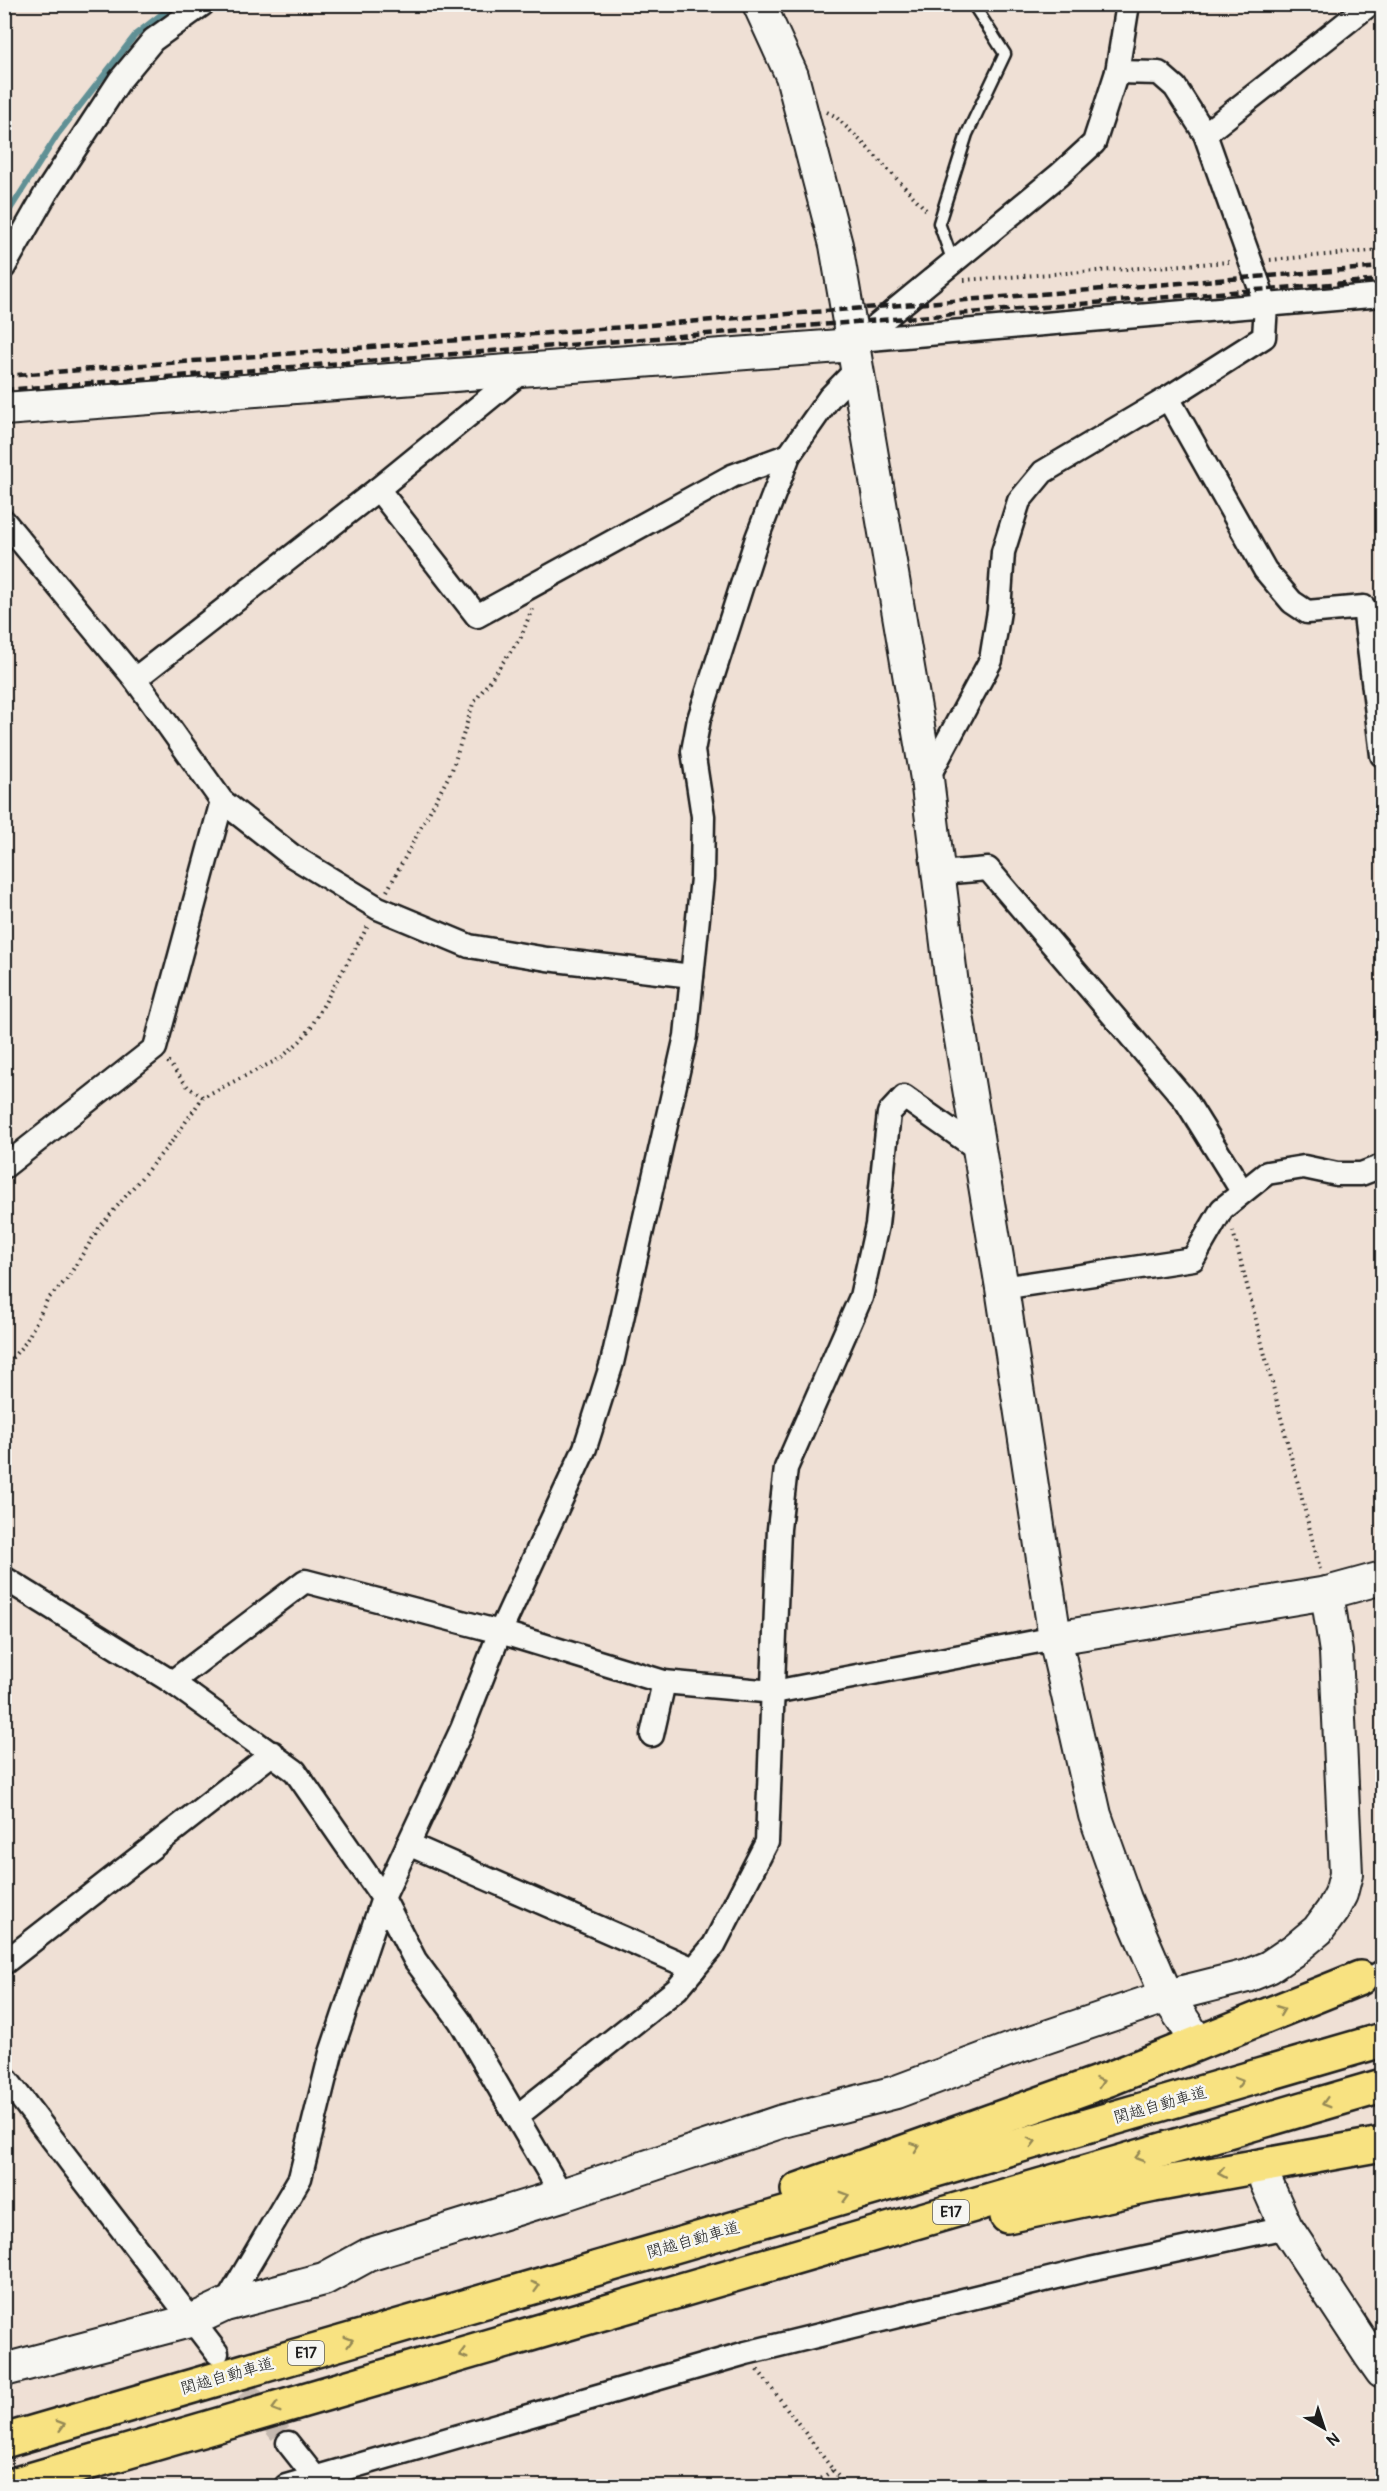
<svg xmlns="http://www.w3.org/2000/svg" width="1387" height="2491" font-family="Pangolin,'Klee One',sans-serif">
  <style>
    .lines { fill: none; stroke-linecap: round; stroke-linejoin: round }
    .stream { stroke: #609095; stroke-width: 6 }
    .street-tunnel { stroke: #c5b9b0; stroke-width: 22; stroke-dasharray: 22 11; stroke-linecap: butt }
    .secondary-tunnel { stroke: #c5b9b0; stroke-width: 32; stroke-dasharray: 32 16; stroke-linecap: butt }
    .lane-casing { stroke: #1c1c1c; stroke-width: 15 }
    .street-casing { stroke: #1c1c1c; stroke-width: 27 }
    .secondary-casing { stroke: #1c1c1c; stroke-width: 36 }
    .highway-casing { stroke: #1c1c1c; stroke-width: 38 }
    .path { stroke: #1c1c1c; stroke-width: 4; stroke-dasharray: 1.5 4.5; stroke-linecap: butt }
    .lane { stroke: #f6f6f2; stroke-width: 10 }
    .street { stroke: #f6f6f2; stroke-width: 22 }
    .secondary { stroke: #f6f6f2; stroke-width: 32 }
    .highway { stroke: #f8e281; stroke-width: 33 }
    .rail { stroke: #1c1c1c; stroke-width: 4.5; stroke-dasharray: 9 4.5; stroke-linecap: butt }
    .oneway { stroke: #958954 }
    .labels { text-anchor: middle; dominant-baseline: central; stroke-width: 5; stroke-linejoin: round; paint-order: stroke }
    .shield { fill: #f6f6f2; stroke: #5d5d5c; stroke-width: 1.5 }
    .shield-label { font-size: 15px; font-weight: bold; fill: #1c1c1c }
    .street-label { font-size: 16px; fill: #1c1c1c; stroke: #f6f6f2 }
  </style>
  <rect width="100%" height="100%" fill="#efe0d5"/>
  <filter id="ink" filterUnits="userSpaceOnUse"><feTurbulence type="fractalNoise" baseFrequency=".0167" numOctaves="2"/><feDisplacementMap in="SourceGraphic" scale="12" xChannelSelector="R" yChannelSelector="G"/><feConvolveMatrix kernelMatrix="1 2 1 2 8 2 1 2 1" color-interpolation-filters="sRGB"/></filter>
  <g filter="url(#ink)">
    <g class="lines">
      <polyline class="stream" points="4,219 58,134 136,34 175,4"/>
      <polyline class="street-tunnel" points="226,2364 288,2443"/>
      <polyline class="secondary-tunnel" points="1191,2032 1266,2182"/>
      <defs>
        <g id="lane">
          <polyline points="953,262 939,223 967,134 1005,54 973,4"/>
          <polyline points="1363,1976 1382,1965"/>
        </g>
        <g id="street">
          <polyline points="1205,134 1370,4"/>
          <polyline points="4,267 46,193 120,80 153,40 203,4"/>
          <polyline points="858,340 1382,295"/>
          <polyline points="855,343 1059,175 1094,143 1117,72 1128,4"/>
          <polyline points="1168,398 1265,570 1292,602 1307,612 1364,607 1382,755"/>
          <polyline points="378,489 477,616 732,476 789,455"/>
          <polyline points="4,521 135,679 222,801 291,855 378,908 469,946 547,959 692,976"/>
          <polyline points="135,679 378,489 525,369"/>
          <polyline points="927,779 991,660 999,611 1003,552 1019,501 1043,472 1168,398 1264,337 1266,305 1205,134 1175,87 1159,73 1117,72"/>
          <polyline points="939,873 988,869 1186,1101 1242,1191"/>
          <polyline points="4,1167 155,1048 222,801"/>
          <polyline points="1002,1288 1193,1259 1222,1209 1267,1173 1304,1167 1337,1174 1361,1174 1382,1166"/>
          <polyline points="4,1578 172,1682 295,1771 383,1898 415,1960 460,2021 562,2195"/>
          <polyline points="172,1682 305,1581 500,1632 664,1682 774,1692 1055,1638"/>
          <polyline points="652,1735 664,1682"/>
          <polyline points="408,1844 694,1969"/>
          <polyline points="4,1963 273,1753"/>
          <polyline points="4,2076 217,2353"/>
          <polyline points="516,2117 677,1989 714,1945 767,1842 779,1529 786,1468 861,1297 877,1225 889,1113 904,1097 979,1150"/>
          <polyline points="225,2305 300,2178 331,2053 383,1898 462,1729 500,1632 585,1448 612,1363 686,1036 702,878 703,816 693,751 699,719 757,538 789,455 829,398 857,369"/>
          <polyline points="288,2443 322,2486"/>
          <polyline points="286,2486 746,2353 1090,2269 1286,2227"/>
        </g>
        <g id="secondary">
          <polyline points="759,4 792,76 836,245 927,779 952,985 1002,1288 1055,1638 1095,1815 1125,1899 1167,1996 1191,2032"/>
          <polyline points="4,409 853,345"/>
          <polyline points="1055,1638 1327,1593 1382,1578"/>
          <polyline points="1266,2182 1286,2227 1370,2355 1382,2372"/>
          <polyline points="4,2370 193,2320 225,2305 324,2279 368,2255 562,2195 783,2121 896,2092 1008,2050 1167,1996 1247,1976 1269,1967 1294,1950 1318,1930 1332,1911 1341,1894 1346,1874 1336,1652 1327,1593"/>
        </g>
        <g id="highway">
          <polyline points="798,2190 1109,2079 1360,1978"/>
          <polyline points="1007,2216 1154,2185 1382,2144"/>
          <polyline points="4,2441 1382,2040"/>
          <polyline points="9,2486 1382,2086"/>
        </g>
      </defs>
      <use href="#lane" class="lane-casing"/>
      <use href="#street" class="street-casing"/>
      <use href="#secondary" class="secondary-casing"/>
      <use href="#highway" class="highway-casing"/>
      <g class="path">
        <polyline points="827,112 835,116 865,145 928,212"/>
        <polyline points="1270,260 1382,250"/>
        <polyline points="964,280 1229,262"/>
        <polyline points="387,891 452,770 473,704 521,637 532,609"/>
        <polyline points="168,1062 188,1087 203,1097 281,1058 300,1041 310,1029 369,924"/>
        <polyline points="1233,1231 1320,1569"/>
        <polyline points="4,1367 26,1342 47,1300 67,1279 99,1228 173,1140 203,1097"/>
        <polyline points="758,2370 833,2470 811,2486"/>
        <polyline points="833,2470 846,2486"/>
      </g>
      <use href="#lane" class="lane"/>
      <use href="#street" class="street"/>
      <use href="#secondary" class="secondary"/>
      <use href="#highway" class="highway"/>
      <g class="rail">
        <polyline points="4,376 1382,267"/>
        <polyline points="4,390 1382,280"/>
      </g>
    </g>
    <defs><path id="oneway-chevron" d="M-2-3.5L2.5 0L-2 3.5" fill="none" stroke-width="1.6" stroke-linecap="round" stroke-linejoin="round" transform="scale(1.5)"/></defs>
    <g class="oneway">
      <use href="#oneway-chevron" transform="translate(1281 2010) rotate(-22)"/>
      <use href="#oneway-chevron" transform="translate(1100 2082) rotate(-19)"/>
      <use href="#oneway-chevron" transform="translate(1239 2082) rotate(-16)"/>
      <use href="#oneway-chevron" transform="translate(1326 2103) rotate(164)"/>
      <use href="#oneway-chevron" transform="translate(1032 2142) rotate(-16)"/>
      <use href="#oneway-chevron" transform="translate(916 2147) rotate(-19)"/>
      <use href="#oneway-chevron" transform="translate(1139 2157) rotate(164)"/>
      <use href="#oneway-chevron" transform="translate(1222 2173) rotate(170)"/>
      <use href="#oneway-chevron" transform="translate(845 2196) rotate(-16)"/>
      <use href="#oneway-chevron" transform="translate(536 2286) rotate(-16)"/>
      <use href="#oneway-chevron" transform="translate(349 2341) rotate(-16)"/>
      <use href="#oneway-chevron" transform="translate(463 2354) rotate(164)"/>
      <use href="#oneway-chevron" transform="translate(276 2408) rotate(164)"/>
      <use href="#oneway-chevron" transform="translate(61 2425) rotate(-16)"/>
    </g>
  </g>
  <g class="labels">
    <g class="shield">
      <rect x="933" y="2200" width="36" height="24" rx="4.5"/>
      <rect x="288" y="2341" width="36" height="24" rx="4.5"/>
    </g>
    <g class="shield-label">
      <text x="951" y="2212">E17</text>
      <text x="306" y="2353">E17</text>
    </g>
    <g class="street-label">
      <text transform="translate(1160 2105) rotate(-16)">関越自動車道</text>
      <text transform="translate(693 2240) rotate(-16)">関越自動車道</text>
      <text transform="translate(227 2376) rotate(-16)">関越自動車道</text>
    </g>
  </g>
  <rect width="1387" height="2491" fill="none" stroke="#f6f6f2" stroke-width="24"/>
  <rect x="12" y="12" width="1363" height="2467" fill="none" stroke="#1c1c1c" stroke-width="2" filter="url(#ink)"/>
  <g transform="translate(1324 2428) rotate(141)" stroke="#f6f6f2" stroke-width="4.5" paint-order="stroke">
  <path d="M0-4.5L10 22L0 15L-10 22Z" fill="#1c1c1c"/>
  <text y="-9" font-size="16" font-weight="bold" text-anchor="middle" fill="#1c1c1c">N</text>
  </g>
</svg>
